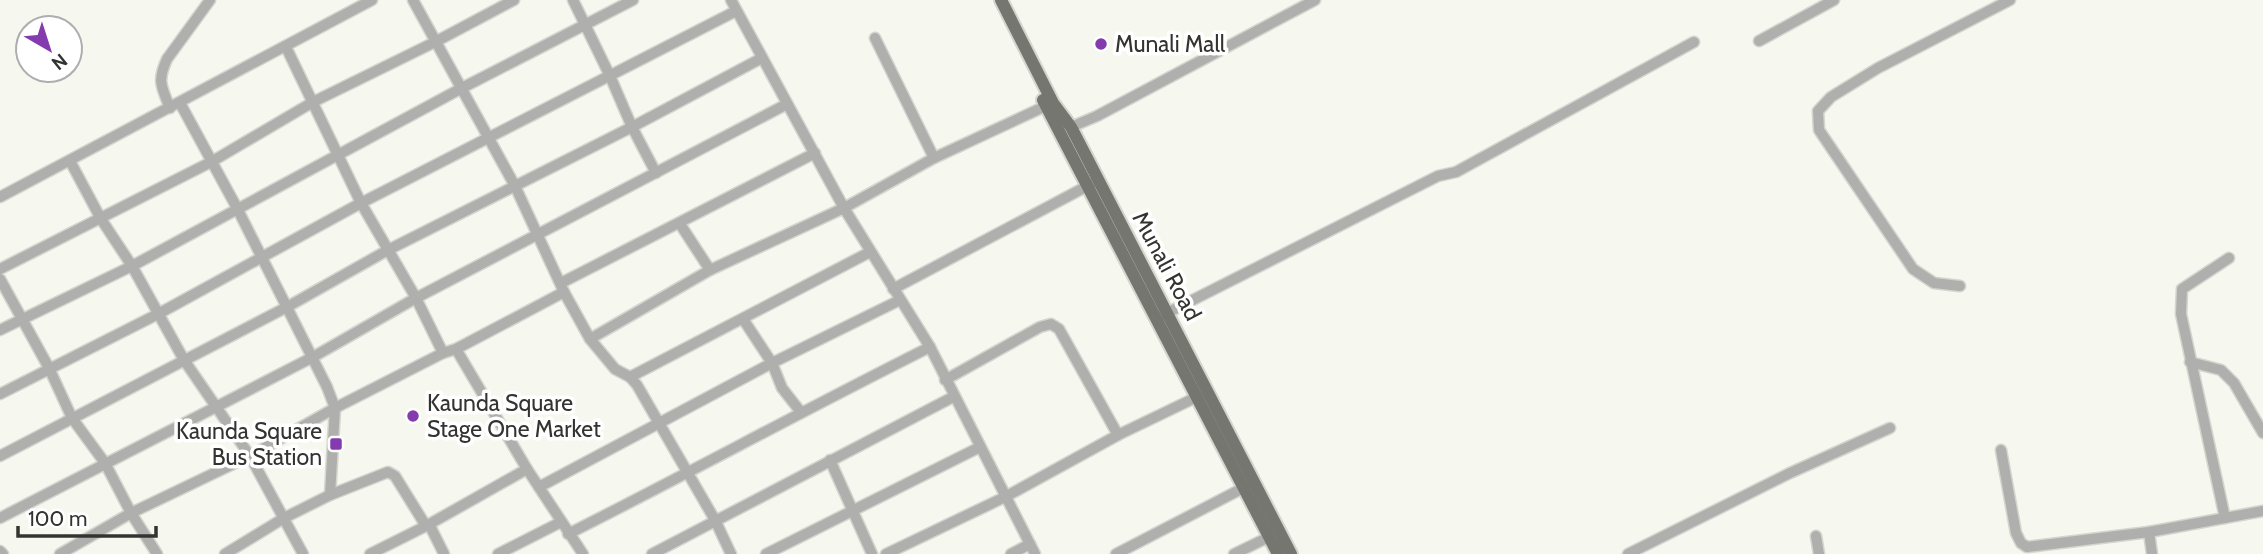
<svg xmlns="http://www.w3.org/2000/svg" width="2263" height="554" font-family="Cabin,sans-serif">
  <style>
    .lines { fill: none; stroke-linecap: round; stroke-linejoin: round }
    .minor-casing { stroke: #d3d5ce; stroke-width: 13 }
    .major-casing { stroke: #d3d5ce; stroke-width: 16 }
    .minor { stroke: #afb0ad; stroke-width: 10 }
    .major { stroke: #74766f; stroke-width: 12 }
    .poi-dot { fill: #833bae; stroke: #fff; stroke-width: 2.5 }
    .labels { text-anchor: middle; dominant-baseline: central; stroke-width: 7; stroke-linejoin: round; paint-order: stroke }
    .poi-label { font-size: 23px; fill: #333431; stroke: #fff; text-anchor: start }
    .street-label { font-size: 23px; fill: #333431; stroke: #fff }
  </style>
  <rect width="100%" height="100%" fill="#f6f8f0"/>
  <g class="lines">
    <defs>
      <g id="minor">
        <polyline points="413,0 515,186 564,292 590,339 615,369 630,377 637,385 715,520 731,554"/>
        <polyline points="573,0 610,76 632,127 656,173"/>
        <polyline points="731,0 844,208 930,347 1035,554"/>
        <polyline points="875,38 934,158"/>
        <polyline points="1759,41 1834,0"/>
        <polyline points="286,47 361,203 416,298 443,353"/>
        <polyline points="180,103 237,208 327,387 335,408 330,495"/>
        <path d="M 170,108 C 161,86 157,81 167,59 L 210,0"/>
        <polyline points="1071,127 1097,116 1315,0"/>
        <polyline points="70,161 101,219 132,266 184,360 250,456 303,554"/>
        <polyline points="0,197 372,0"/>
        <polyline points="680,224 710,270"/>
        <polyline points="0,269 211,162 313,102 435,42 514,0"/>
        <polyline points="0,279 49,368 72,418 105,463 131,513 157,554"/>
        <polyline points="561,283 815,153"/>
        <polyline points="1960,286 1934,283 1913,269 1819,130 1818,111 1831,97 1878,68 2010,0"/>
        <polyline points="893,289 1093,183"/>
        <polyline points="1163,315 1438,176 1456,172 1694,42"/>
        <polyline points="743,319 772,363 782,388 800,411"/>
        <polyline points="0,330 132,266 462,88 633,0"/>
        <polyline points="590,339 710,270 844,208 934,158 1050,104"/>
        <polyline points="456,349 527,469 583,554"/>
        <polyline points="2190,362 2221,370 2234,383 2263,433"/>
        <polyline points="630,377 870,252"/>
        <polyline points="945,380 1040,327 1051,324 1059,329 1118,435"/>
        <polyline points="0,394 158,314 361,203 736,11"/>
        <polyline points="2001,450 2016,533 2021,543 2027,547 2149,532"/>
        <polyline points="0,456 287,307 388,250 632,127 762,58"/>
        <polyline points="830,460 872,554"/>
        <polyline points="539,487 772,363 900,300"/>
        <polyline points="0,518 313,357 416,298 787,104"/>
        <polyline points="2225,518 2181,314 2182,289 2229,258"/>
        <polyline points="429,524 444,554"/>
        <path d="M 568,534 C 689,473 808,408 930,347"/>
        <polyline points="1816,536 1819,554"/>
        <polyline points="0,551 3,554"/>
        <polyline points="60,554 131,513 250,456 335,408 443,353 456,349 564,292"/>
        <polyline points="225,554 284,518 330,495 388,472 395,476 426,526"/>
        <polyline points="370,554 426,526 527,469"/>
        <polyline points="498,554 561,522"/>
        <polyline points="652,554 953,397"/>
        <polyline points="766,554 980,447"/>
        <polyline points="886,554 1005,497 1118,435 1201,395"/>
        <polyline points="1011,554 1030,544"/>
        <polyline points="1116,554 1249,485"/>
        <polyline points="1234,554 1269,537"/>
        <polyline points="1628,554 1790,473 1890,428"/>
        <polyline points="2152,554 2149,532 2263,511"/>
      </g>
      <g id="major">
        <polyline points="1001,0 1053,103 1071,127 1291,554"/>
        <polyline points="1043,100 1278,554"/>
      </g>
    </defs>
    <use href="#minor" class="minor-casing"/>
    <use href="#major" class="major-casing"/>
    <use href="#minor" class="minor"/>
    <use href="#major" class="major"/>
  </g>
  <g class="poi-dot">
    <circle cx="1101" cy="44" r="7"/>
    <circle cx="413" cy="416" r="7"/>
    <rect x="329" y="437" width="14" height="14" rx="3.5"/>
  </g>
  <g class="labels">
    <g class="poi-label">
      <text x="1115" y="44">Munali Mall</text>
      <text x="427" y="403">Kaunda Square<tspan x="427" dy="26">Stage One Market</tspan></text>
      <text x="322" y="431" text-anchor="end">Kaunda Square<tspan x="322" dy="26">Bus Station</tspan></text>
    </g>
    <g class="street-label">
      <text transform="translate(1167 266) rotate(62)">Munali Road</text>
    </g>
  </g>
  <g transform="translate(49 49) rotate(141)"><circle r="33" fill="#ffffff" stroke="#adaead" stroke-width="2"/>
  <path d="M0-5L12 26L0 18L-12 26Z" fill="#833bae"/>
  <text y="-10" font-size="19" font-weight="bold" text-anchor="middle" fill="#333431">N</text>
  </g>
  <path d="M18 526v10h138v-10" fill="none" stroke="#333431" stroke-width="3.5"/>
  <text x="28" y="526" font-size="21" fill="#333431" stroke="#ffffff" stroke-width="5" paint-order="stroke">100 m</text>
</svg>
